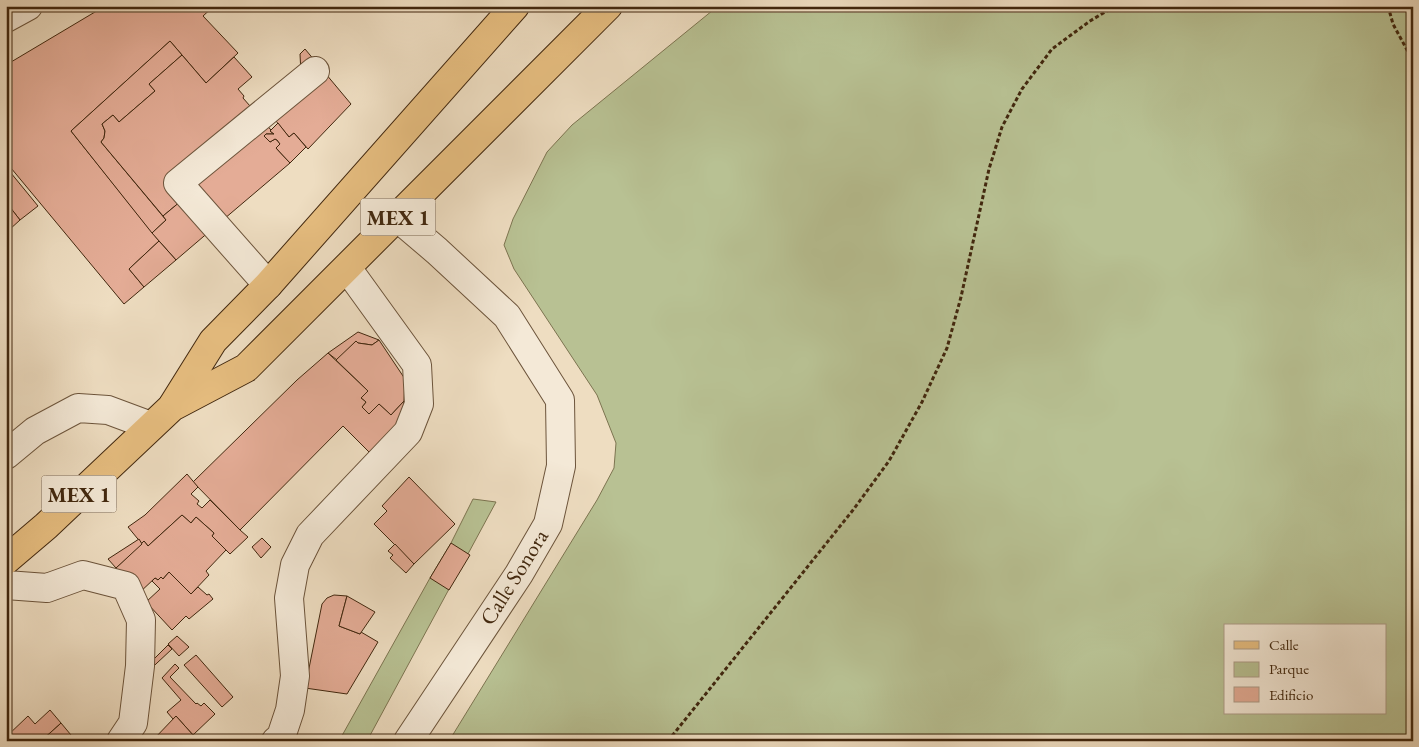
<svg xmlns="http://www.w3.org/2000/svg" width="1419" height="747" font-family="'EB Garamond',serif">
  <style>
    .green { fill: #b8c193; stroke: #7c7450; fill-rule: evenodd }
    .building { fill: #e4ac96; stroke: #41270e }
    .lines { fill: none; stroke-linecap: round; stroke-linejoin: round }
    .minor-casing { stroke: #6c543b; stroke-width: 30 }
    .major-casing { stroke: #41270e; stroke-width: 30 }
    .path { stroke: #41270e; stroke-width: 3; stroke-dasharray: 4 2.5; stroke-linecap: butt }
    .minor { stroke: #f4e9d7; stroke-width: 28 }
    .major { stroke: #e7be80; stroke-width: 28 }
    .labels { text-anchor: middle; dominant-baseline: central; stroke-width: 4; stroke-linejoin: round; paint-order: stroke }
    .shield { fill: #f4e9d7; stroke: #77614a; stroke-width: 1 }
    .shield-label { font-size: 21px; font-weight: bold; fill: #41270e }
    .street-label { font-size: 22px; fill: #41270e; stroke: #f4e9d7 }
  </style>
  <rect width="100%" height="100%" fill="#eeddc1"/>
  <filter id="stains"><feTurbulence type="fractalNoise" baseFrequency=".004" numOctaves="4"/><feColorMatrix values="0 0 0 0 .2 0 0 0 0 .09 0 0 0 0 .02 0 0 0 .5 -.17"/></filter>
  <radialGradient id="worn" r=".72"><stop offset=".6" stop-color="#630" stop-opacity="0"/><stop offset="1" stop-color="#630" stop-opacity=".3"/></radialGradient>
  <g class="green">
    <path d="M 718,6 L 1413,6 L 1413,741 L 449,741 L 597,500 L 614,468 L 616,443 L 597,395 L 514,269 L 504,245 L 513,219 L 547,152 L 572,125 ZM 1225,626 L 1385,626 L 1385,713 L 1225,713 Z"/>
    <polygon points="473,499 496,502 367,741 339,741 430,578 451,543"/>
  </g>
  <g class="building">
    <polygon points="105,6 214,6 203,16 238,53 206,83 170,41 71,131 159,241 129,269 144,287 124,304 6,162 6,65"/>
    <polygon points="170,41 182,55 149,84 155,91 119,122 113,115 102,124 105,131 104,138 101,142 166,220 152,233 71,131"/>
    <polygon points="305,49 351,104 308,149 294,133 289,137 276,121 289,108 301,74 300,54"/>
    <polygon points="182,55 206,83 234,57 252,77 238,89 244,96 243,98 271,130 270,131 274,134 266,134 264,136 270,142 275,139 277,140 280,144 276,148 290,163 224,219 199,186 163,216 101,142 104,138 105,131 102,124 113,115 119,122 155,91 149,84"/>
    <polygon points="278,123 289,137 294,133 306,147 290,163 276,148 280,144 277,140 275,139 270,142 264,136 266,134 274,134 270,131"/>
    <polygon points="6,167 38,206 20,220 6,202"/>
    <polygon points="199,186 224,219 176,260 152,233 166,220 163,216"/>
    <polygon points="6,202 20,220 9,230 6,227"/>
    <polygon points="159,241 176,260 144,287 129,269"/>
    <polygon points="358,332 379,340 372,345 358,343 356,341 337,360 328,353"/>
    <polygon points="379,340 405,379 404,401 391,415 379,404 369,414 362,407 366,402 361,398 368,391 336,360 356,341 358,343 372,345"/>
    <polygon points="328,353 368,391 361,398 366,402 362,407 369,414 379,404 391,415 404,401 402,422 369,452 343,426 240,530 193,482 297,380"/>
    <polygon points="187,474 198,487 191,494 199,501 197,504 202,508 210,500 240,530 248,537 230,554 212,536 214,533 196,517 191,523 182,515 148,546 144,541 142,544 128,527 145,515"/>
    <polygon points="409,477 455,524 414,564 374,524 387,511 382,506"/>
    <polygon points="182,515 191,523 196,517 214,533 212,536 226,550 206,571 209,575 191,594 169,572 163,579 161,577 158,580 155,578 138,594 116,568 144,541 148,546"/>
    <polygon points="262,538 271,547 261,558 252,547"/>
    <polygon points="139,539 142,544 116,568 108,559"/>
    <polygon points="451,543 470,555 449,590 430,578"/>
    <polygon points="395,544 414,564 406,573 390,558 393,555 388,551"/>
    <polygon points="169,572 191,594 198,587 207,595 209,594 213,599 189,619 186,616 172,630 146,602 160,589 152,581 155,578 158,580 161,577 163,579"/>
    <polygon points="334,595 347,596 339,626 360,634 361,632 378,642 347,694 305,688 322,604 327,598"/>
    <polygon points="347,596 375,612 360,634 339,626"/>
    <polygon points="177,636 189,647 179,656 168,644"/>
    <polygon points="168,645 172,649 142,677 139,674"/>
    <polygon points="196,655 233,697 222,707 184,665"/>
    <polygon points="175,664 179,668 170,677 196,704 197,703 201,706 204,703 215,714 193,735 176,716 173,719 167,712 181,700 162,678"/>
    <polygon points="50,710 61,723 41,741 6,741 6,737 28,716 35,724"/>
    <polygon points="176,716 193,735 188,741 152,741"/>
    <polygon points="61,723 76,741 41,741 59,725"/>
  </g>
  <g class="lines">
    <defs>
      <g id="minor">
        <polyline points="6,18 28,6"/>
        <polyline points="397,217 437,251 507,316 560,400 561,466 548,524 519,574 408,741"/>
        <polyline points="268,285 178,183 315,71"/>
        <polyline points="6,455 35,431 78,408 108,410 151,426"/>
        <polyline points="6,585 47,588 83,575 126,586 141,620 140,666 133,723 121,741"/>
        <polyline points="276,741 281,737 290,710 295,676 289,598 295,565 310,535 408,432 419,404 417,365 347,268"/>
      </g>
      <g id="major">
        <polyline points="173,405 213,341 268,285 515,6"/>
        <polyline points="6,560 46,526 172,407 246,368 608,6"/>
      </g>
    </defs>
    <use href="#minor" class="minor-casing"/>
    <use href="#major" class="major-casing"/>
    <g class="path">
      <polyline points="1388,6 1393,24 1413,61"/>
      <polyline points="668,741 853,510 889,461 922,402 947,348 961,297 989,169 1002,127 1022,89 1052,49 1090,21 1115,6"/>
    </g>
    <use href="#minor" class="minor"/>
    <use href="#major" class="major"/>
  </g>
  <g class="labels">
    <g class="shield">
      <rect x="360.5" y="198.5" width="75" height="37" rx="4"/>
      <rect x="41.5" y="475.5" width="75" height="37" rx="4"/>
    </g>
    <g class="shield-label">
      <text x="398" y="217">MEX 1</text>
      <text x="79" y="494">MEX 1</text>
    </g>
    <g class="street-label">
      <text transform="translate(514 577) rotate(-58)">Calle Sonora</text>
    </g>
  </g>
  <rect width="1419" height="747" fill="none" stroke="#eeddc1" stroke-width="25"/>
  <rect x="8" y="8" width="1404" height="732" fill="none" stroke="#41270e" stroke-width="2.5"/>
  <rect x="12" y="12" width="1394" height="722" fill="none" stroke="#41270e"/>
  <rect x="1224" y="624" width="162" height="90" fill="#f4e9d7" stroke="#ac9b87"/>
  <rect x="1234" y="641" width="25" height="8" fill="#e7be80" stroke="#ac9b87"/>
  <text x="1269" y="650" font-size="15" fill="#41270e">Calle</text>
  <rect x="1234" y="662" width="25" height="15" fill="#b8c193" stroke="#ac9b87"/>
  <text x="1269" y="674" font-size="15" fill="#41270e">Parque</text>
  <rect x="1234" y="687" width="25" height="15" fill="#e4ac96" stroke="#ac9b87"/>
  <text x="1269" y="700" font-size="15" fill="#41270e">Edificio</text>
  <rect width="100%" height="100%" filter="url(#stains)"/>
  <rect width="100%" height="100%" fill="url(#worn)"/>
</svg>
